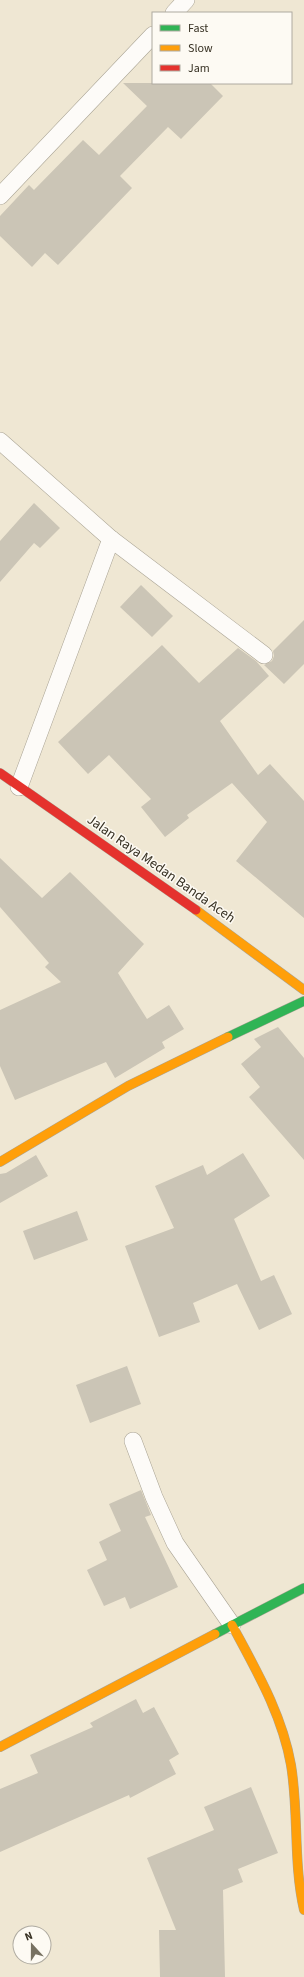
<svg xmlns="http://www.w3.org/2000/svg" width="304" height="1977" font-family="'Source Sans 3',sans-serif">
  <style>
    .building { fill: #cbc5b6 }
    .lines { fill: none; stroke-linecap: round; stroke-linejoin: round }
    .lane-casing { stroke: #aaa495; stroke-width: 18 }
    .fast-casing { stroke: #aaa495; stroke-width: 10 }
    .slow-casing { stroke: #aaa495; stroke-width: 10 }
    .jam-casing { stroke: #aaa495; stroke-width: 10 }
    .lane { stroke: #fdfbf8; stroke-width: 17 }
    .fast { stroke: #30b455; stroke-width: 9 }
    .slow { stroke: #ff9f0a; stroke-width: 9 }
    .jam { stroke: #e5322d; stroke-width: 9 }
    .labels { text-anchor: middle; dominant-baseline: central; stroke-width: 3; stroke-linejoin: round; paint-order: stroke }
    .street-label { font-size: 14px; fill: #373123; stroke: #fdfaf3 }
  </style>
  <rect width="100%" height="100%" fill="#efe7d3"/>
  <g class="building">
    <polygon points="123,83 210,83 223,96 181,139 168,127 120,176 132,188 58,265 45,253 32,267 0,236 0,216 29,185 34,190 83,140 99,155 147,106"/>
    <polygon points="34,503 60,528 40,548 34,543 0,582 0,541"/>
    <polygon points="141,585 173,616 152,637 120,607"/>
    <polygon points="304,620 304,664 284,684 264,665 272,661 274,656 273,651"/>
    <polygon points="162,645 199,683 238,648 256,661 269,676 220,721 258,775 270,764 304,801 304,918 236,861 267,822 232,783 187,815 189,818 165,837 141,807 151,799 109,755 88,774 58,742"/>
    <polygon points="0,858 42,898 70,872 144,944 118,973 147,1019 169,1005 184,1029 162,1042 165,1048 115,1078 106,1062 15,1100 0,1066 0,1010 61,982 45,967 49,963 0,907"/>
    <polygon points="278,1027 304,1058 304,1160 249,1097 260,1087 241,1064 261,1047 254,1039"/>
    <polygon points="243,1153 270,1196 234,1219 261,1281 274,1275 292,1314 259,1330 237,1284 193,1303 200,1322 159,1337 125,1246 174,1228 155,1186 203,1165 207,1175"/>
    <polygon points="36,1155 48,1176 0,1203 0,1174 6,1173"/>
    <polygon points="77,1211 88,1240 34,1260 23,1231"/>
    <polygon points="127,1366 141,1404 90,1423 76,1385"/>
    <polygon points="141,1490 151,1515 145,1517 178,1587 130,1609 125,1597 104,1606 87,1570 107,1560 99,1542 121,1531 109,1504"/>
    <polygon points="136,1699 143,1713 154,1707 179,1754 169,1760 176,1774 130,1798 129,1795 0,1852 0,1789 38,1773 30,1755 93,1727 90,1723"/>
    <polygon points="251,1787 278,1853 238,1869 243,1882 223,1890 225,1977 160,1977 159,1930 176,1930 147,1858 214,1830 204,1807"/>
  </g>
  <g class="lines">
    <defs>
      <g id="lane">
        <polyline points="174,13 186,0"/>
        <polyline points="0,196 153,35"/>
        <polyline points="0,441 111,539 264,655"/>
        <polyline points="19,787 111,539"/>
        <polyline points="133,1441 154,1497 175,1543 232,1625"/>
      </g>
      <g id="fast">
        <polyline points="228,1037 304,1001"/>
        <polyline points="215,1634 304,1588"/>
      </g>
      <g id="slow">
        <polyline points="196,910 304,990"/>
        <polyline points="0,1162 128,1086 228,1037"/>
        <path d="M 232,1625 C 256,1670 282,1714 291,1765 C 299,1813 293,1862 304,1910"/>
        <polyline points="0,1747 215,1634"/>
      </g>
      <polyline id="jam" points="0,773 196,910"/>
    </defs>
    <use href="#lane" class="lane-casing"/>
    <use href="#fast" class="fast-casing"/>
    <use href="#slow" class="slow-casing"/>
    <use href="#jam" class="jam-casing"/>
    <use href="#lane" class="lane"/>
    <use href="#fast" class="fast"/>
    <use href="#slow" class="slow"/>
    <use href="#jam" class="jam"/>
  </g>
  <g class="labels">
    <g class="street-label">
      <text transform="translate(161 869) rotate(35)">Jalan Raya Medan Banda Aceh</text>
    </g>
  </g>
  <rect x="152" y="12" width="140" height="72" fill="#fdfaf3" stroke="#aeaaa0"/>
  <rect x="160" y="25" width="20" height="6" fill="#30b455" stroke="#aeaaa0"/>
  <text x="188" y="32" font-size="12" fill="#373123">Fast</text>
  <rect x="160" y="45" width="20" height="6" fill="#ff9f0a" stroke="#aeaaa0"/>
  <text x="188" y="52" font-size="12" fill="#373123">Slow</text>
  <rect x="160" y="65" width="20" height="6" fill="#e5322d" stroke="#aeaaa0"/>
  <text x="188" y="72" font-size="12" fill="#373123">Jam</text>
  <g transform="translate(32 1945) rotate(339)"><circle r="19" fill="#fdfaf3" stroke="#aeaaa0"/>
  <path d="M0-3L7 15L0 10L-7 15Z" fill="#777161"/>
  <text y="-6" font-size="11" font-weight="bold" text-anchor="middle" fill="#373123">N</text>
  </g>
</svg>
